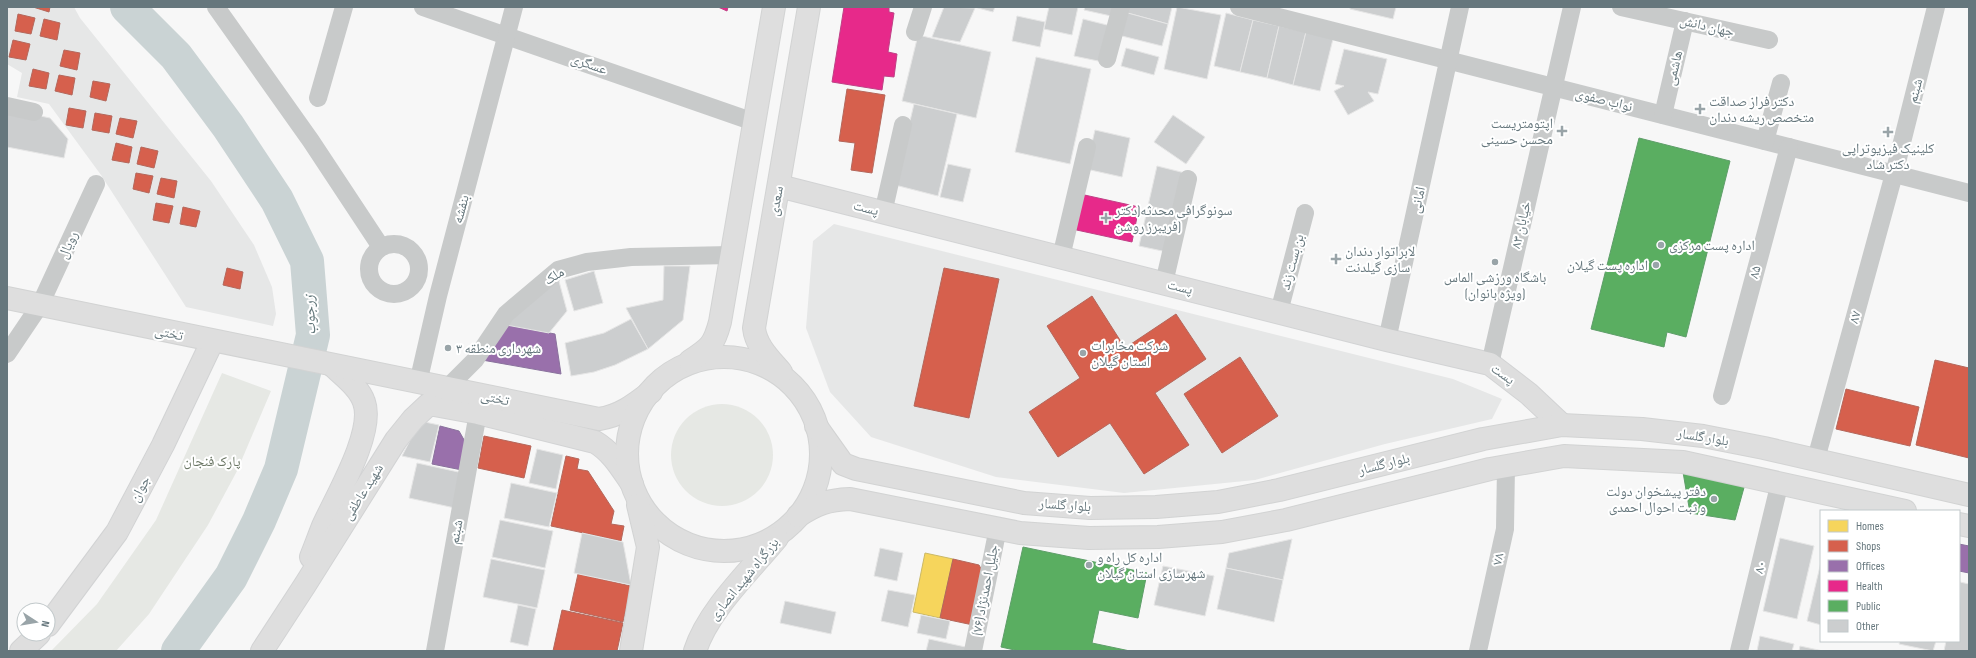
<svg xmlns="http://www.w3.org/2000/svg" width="1976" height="658" font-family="'Sofia Sans Condensed','Noto Naskh Arabic',sans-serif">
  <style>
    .built { fill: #e6e7e7 }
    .green { fill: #e6e8e4 }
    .homes { fill: #f6d55c; stroke: #cbb966 }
    .shops { fill: #d6604d; stroke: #b4675b }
    .offices { fill: #9970ab; stroke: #8a729d }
    .health { fill: #e7298a; stroke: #c04086 }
    .public { fill: #5aae61; stroke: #5e9e69 }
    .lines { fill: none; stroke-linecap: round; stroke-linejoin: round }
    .river { stroke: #cad3d4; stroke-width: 34 }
    .building { fill: #cccecf; stroke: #e6e6e6 }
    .secondary-casing { stroke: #d2d3d4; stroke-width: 24 }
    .primary-casing { stroke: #d2d3d3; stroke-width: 24 }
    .street { stroke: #c8caca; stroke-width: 18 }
    .secondary { stroke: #dedede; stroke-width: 22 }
    .primary { stroke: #dedede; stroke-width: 22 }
    .poi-dot { fill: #99a4a8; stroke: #fff; stroke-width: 1.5 }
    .labels { text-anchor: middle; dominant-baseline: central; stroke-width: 4; stroke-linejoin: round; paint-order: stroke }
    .street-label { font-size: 14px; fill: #66777d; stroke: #fff }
    .poi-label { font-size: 14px; fill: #66777d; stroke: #fff; text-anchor: start }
    .park-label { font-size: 14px; fill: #6a7664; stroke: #fff }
    .water-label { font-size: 15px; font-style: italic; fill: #607578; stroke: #fff }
  </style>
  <rect width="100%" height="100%" fill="#f7f7f7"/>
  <g class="built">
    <polygon points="7,7 74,7 80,18 211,181 254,245 272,287 276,314 273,326 186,307 101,175 49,104 17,97 22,73 7,64"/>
    <polygon points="834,224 1453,379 1502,399 1492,419 1385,444 1255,480 1124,493 996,477 871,437 830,392 806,328 813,241"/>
  </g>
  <g class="green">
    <polygon points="222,373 271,391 237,471 208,525 149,614 116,651 51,651 97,604 156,520"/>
    <circle cx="722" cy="455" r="51"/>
  </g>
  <polygon class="homes" points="925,553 953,559 940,618 913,612"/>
  <g class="shops">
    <polygon points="33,7 50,7 49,12"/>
    <polygon points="18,14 35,18 31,34 15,31"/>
    <polygon points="44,19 60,23 57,40 40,36"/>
    <polygon points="13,40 30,44 26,60 9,57"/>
    <polygon points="64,50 80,53 77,70 60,66"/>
    <polygon points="33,69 49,73 46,89 29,86"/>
    <polygon points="59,75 75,78 72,95 55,91"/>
    <polygon points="93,81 110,84 106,101 90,97"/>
    <polygon points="847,89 885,95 872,173 851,170 855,143 839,141"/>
    <polygon points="69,108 86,111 83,128 66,125"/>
    <polygon points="95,113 112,116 109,133 92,130"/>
    <polygon points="120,118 137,121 133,138 116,134"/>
    <polygon points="116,143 132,147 129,163 112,160"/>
    <polygon points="141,147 158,151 154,168 137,164"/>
    <polygon points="136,173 153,176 149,193 133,189"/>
    <polygon points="161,178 177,181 174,198 157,194"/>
    <polygon points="156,203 173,206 169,223 153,220"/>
    <polygon points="183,207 200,211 196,227 180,224"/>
    <polygon points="227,268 243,272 240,289 223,285"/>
    <polygon points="944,268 999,279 969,418 914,406"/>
    <polygon points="1092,296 1125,348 1176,314 1206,359 1155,393 1189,445 1144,474 1110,423 1058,457 1029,412 1080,378 1047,326"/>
    <polygon points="1240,357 1278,416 1222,453 1184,394"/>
    <polygon points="1935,360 1969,368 1969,458 1916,445"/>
    <polygon points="1846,389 1919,407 1910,446 1836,429"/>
    <polygon points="484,436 531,446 524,478 478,468"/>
    <polygon points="566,456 579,459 577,469 588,471 614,511 611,524 624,526 621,541 551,526"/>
    <polygon points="953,559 979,565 984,574 973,625 940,618"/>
    <polygon points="578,574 631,586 623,622 570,610"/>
    <polygon points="562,610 623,623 617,651 553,651"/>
  </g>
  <g class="offices">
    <polygon points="501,324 555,334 561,374 482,360"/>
    <polygon points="440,426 459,431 467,445 462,470 432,464"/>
    <polygon points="1959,544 1969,546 1969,573 1959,571"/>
  </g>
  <g class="health">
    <polygon points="718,7 728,7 727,11"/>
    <polygon points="844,7 889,7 889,12 894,13 888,52 897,54 894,77 884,76 882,90 832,82"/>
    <polygon points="1080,194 1139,207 1132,242 1072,229"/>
  </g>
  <g class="public">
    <polygon points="1639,138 1730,161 1686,337 1667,332 1664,347 1591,329"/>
    <polygon points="1683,472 1745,484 1735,520 1690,513"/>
    <polygon points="1023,547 1147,573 1138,618 1099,610 1092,643 1130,651 1019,651 1001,647"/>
  </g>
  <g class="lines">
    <polyline class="river" points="127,7 176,56 228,126 277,200 307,261 313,335 281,469 259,521 231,577 178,651"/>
  </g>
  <g class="building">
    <polygon points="944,7 975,8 960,42 932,37"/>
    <polygon points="974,7 995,7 993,12"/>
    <polygon points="1049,7 1078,7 1072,35 1044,29"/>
    <polygon points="1085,7 1113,7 1111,16 1084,10"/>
    <polygon points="1126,7 1172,7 1168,24 1124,12"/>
    <polygon points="1177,7 1221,15 1207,79 1164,69"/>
    <polygon points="1350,7 1396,7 1393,19 1350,9"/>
    <polygon points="1124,12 1168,24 1162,46 1118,35"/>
    <polygon points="1226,13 1253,20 1240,72 1214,66"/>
    <polygon points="1017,16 1045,22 1040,47 1012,41"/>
    <polygon points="1083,19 1111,26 1103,62 1074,56"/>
    <polygon points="1253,20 1279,26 1267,78 1240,72"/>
    <polygon points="1279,26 1306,32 1293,85 1267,78"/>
    <polygon points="1306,32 1333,39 1320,91 1293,85"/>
    <polygon points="918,35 991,52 976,118 902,101"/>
    <polygon points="1126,48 1159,57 1154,75 1121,66"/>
    <polygon points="1344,49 1387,59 1378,94 1368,92 1374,101 1348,115 1334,91 1344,86 1335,84"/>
    <polygon points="1036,57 1091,69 1070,164 1015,152"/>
    <polygon points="914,104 957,114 938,196 895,185"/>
    <polygon points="7,109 50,118 68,139 64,158 7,147"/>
    <polygon points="1173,115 1205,137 1186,164 1154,142"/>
    <polygon points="1095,130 1130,138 1122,177 1086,169"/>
    <polygon points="948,164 971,169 963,202 940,197"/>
    <polygon points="1157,166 1185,173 1176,212 1148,206"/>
    <polygon points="1148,206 1176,212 1167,252 1139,246"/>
    <polygon points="664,266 690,266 683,320 648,349 626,308 663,300"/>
    <polygon points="594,271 603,303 574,311 565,280"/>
    <polygon points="557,274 567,311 549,333 501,324"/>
    <polygon points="631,319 648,349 615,365 594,372 571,376 565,343 604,333"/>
    <polygon points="420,421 439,425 430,462 402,456"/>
    <polygon points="537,449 563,455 556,489 529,483"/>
    <polygon points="417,463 463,473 455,508 409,498"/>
    <polygon points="511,483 557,493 549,527 504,518"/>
    <polygon points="500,520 553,531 545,568 492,557"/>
    <polygon points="582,533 623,542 631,585 574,573"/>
    <polygon points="1780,538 1814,546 1797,619 1763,611"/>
    <polygon points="1292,539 1283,580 1226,568 1229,553"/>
    <polygon points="880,548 903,553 897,581 874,576"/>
    <polygon points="491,559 545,570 537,608 483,597"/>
    <polygon points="1821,562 1821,625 1807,621"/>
    <polygon points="1163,566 1214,576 1205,616 1154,605"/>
    <polygon points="1226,568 1283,580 1274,622 1217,609"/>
    <polygon points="1960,582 1969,584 1969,651 1944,651 1946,641 1959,641"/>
    <polygon points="888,590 915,595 908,627 881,621"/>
    <polygon points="785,601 836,612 831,634 780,623"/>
    <polygon points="518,605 536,609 528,646 510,642"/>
    <polygon points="921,615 950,621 946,639 917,633"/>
    <polygon points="1760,636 1794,644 1792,651 1757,651"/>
    <polygon points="929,639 970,648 969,651 926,651"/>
    <polygon points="1900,641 1936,641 1933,651 1899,644"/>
    <polygon points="1800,646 1823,651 1799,651"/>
  </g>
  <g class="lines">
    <defs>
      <g id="secondary">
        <polyline points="779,186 1387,340 1490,364 1529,394 1562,425"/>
        <path d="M 311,557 C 315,547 319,536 323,526 C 336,497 375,432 364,402 C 359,387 343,376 332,365"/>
        <polyline points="48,625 117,532 163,445 212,342"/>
        <polyline points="21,651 39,634"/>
        <path d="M 262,651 L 305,585 L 396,440 L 413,419 L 429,404 L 478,413 L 595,442 C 612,452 621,468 632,484"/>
      </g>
      <g id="primary">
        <path d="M 7,298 L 599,419 C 620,416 634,405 651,392"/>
        <circle cx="724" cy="454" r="97"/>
        <path d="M 690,361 C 710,348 714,345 720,322 L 774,7"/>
        <path d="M 781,372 C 769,358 756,346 754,328 L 809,7"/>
        <polyline points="816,426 843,464 856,469 1024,503 1090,508 1156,507 1218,502 1279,490 1483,439 1562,425 1642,429 1703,436 1764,448 1969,495"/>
        <path d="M 798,516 C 817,504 827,500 850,499 L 1020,533 L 1089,538 L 1158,537 L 1222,532 L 1286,520 L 1490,469 L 1564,456 L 1683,462 L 1905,511"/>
        <polyline points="1959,524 1969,526"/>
        <polyline points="631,651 648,547 638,505"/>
        <path d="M 695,651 C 708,610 750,571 777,538"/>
      </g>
    </defs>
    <use href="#secondary" class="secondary-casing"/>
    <use href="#primary" class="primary-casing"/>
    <g class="street">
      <polyline points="216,7 311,141 381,247"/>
      <polyline points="423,7 754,122"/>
      <polyline points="1239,7 1969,193"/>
      <polyline points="1621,7 1769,40"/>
      <polyline points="915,32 923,7"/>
      <polyline points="1107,59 1121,7"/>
      <polyline points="318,98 344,7"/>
      <polyline points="7,106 34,112"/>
      <polyline points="1663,115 1685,21"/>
      <polyline points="1765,141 1781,83"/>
      <polyline points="883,213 903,125"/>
      <circle cx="394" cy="269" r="25"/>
      <polyline points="1061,257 1087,147"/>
      <polyline points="1164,283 1188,179"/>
      <polyline points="1279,312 1305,213"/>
      <polyline points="1387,340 1460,7"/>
      <polyline points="7,354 40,305 96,184"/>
      <polyline points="1490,364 1572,7"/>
      <polyline points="418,383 438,296 514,7"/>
      <polyline points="447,388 475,360 506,314 558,270 587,262 631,257 731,255"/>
      <polyline points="1722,396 1789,147"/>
      <polyline points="1816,459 1894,174 1936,7"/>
      <polyline points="435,651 478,413"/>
      <polyline points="973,651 998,528"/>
      <polyline points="1478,651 1505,529 1506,466"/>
      <polyline points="1739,651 1780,482"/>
    </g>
    <use href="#secondary" class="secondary"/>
    <use href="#primary" class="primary"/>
  </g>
  <g class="poi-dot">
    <path d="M1698 103h4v4h4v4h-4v4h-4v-4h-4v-4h4z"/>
    <path d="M1560 125h4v4h4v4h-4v4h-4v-4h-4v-4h4z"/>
    <path d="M1886 126h4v4h4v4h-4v4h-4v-4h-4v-4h4z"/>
    <path d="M1104 212h4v4h4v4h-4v4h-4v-4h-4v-4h4z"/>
    <circle cx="1661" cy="245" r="4"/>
    <path d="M1334 253h4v4h4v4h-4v4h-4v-4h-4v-4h4z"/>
    <circle cx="1495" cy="262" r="4"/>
    <circle cx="1656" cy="265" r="4"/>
    <circle cx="448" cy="348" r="4"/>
    <circle cx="1083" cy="353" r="4"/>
    <circle cx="1714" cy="499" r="4"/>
    <circle cx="1089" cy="565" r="4"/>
  </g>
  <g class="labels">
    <g class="street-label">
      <text transform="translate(1707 26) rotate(13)">جهان دانش</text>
      <text transform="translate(589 64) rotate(19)">عسگری</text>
      <text transform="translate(1674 68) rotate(-77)">هاشمی</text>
      <text transform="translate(1915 91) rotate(-76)">شبنم</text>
      <text transform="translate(1604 100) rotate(14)">نواب صفوی</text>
      <text transform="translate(1418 200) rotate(-78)">امانی</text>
      <text transform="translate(776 201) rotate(-80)">سعدی</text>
      <text transform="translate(866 208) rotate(14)">پست</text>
      <text transform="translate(461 209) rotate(-75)">بنفشه</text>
      <text transform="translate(1521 225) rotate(-77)">خیابان ۸۳</text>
      <text transform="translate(68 245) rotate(-65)">رویال</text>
      <text transform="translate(1292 262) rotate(-75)">بن بست زند</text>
      <text transform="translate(1755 272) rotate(-75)">۸۵</text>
      <text transform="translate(554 276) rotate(-32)">ملک</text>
      <text transform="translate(1180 287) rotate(14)">پست</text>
      <text transform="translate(1855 317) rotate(-75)">۸۷</text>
      <text transform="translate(169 333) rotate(12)">تختی</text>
      <text transform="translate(1503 374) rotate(36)">پست</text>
      <text transform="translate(495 398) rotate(12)">تختی</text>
      <text transform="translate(1703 437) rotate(9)">بلوار گلسار</text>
      <text transform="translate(1384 464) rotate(-14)">بلوار گلسار</text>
      <text transform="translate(140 489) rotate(-62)">جوان</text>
      <text transform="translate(363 492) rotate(-58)">شهید عاطفی</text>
      <text transform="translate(1065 505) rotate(4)">بلوار گلسار</text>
      <text transform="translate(456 532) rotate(-80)">شبنم</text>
      <text transform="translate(1498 559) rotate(-78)">۷۸</text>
      <text transform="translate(1760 567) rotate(-76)">۸۰</text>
      <text transform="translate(744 579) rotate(-51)">بزرگراه شهید انصاری</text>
      <text transform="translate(985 590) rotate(-79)">جلیل احمدنژاد (۷۶)</text>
    </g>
    <g class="poi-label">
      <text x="1709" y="101">دکتر فراز صداقت<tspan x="1709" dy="16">متخصص ریشه دندان</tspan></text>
      <text x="1553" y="123" text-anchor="end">اپتومتریست<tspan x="1553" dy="16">محسن حسینی</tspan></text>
      <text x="1888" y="148" text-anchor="middle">کلینیک فیزیوتراپی<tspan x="1888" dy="16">دکتر شاد</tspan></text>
      <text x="1115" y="210">سونوگرافی محدثه(دکتر<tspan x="1115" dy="16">فریبرز روشن)</tspan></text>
      <text x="1669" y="245">اداره پست مرکزی</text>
      <text x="1345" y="251">لابراتوار دندان<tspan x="1345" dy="16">سازی گیلدنت</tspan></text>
      <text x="1648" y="265" text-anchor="end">اداره پست گیلان</text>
      <text x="1495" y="277" text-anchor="middle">باشگاه ورزشی الماس<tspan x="1495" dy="16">(ویژه بانوان)</tspan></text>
      <text x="1091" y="345">شرکت مخابرات<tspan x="1091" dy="16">استان گیلان</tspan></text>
      <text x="456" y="348">شهرداری منطقه ۳</text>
      <text x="1706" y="491" text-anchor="end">دفتر پیشخوان دولت<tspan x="1706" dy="16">و ثبت احوال احمدی</tspan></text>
      <text x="1097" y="557">اداره کل راه و<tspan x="1097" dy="16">شهرسازی استان گیلان</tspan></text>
    </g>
    <g class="park-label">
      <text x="212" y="461">پارک فنجان</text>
    </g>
    <g class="water-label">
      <text transform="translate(310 315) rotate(-93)">زرجوب</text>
    </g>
  </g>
  <rect width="1976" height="658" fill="none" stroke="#66777d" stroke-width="16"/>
  <rect x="1820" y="510" width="140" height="132" fill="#ffffff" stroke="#c2c9cb"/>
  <rect x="1828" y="520" width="20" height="12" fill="#f6d55c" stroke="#c2c9cb"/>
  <text x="1856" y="530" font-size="12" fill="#66777d">Homes</text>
  <rect x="1828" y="540" width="20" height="12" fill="#d6604d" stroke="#c2c9cb"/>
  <text x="1856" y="550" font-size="12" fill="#66777d">Shops</text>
  <rect x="1828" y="560" width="20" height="12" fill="#9970ab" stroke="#c2c9cb"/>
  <text x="1856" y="570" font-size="12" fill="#66777d">Offices</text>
  <rect x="1828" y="580" width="20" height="12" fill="#e7298a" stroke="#c2c9cb"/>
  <text x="1856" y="590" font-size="12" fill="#66777d">Health</text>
  <rect x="1828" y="600" width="20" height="12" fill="#5aae61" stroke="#c2c9cb"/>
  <text x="1856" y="610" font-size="12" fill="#66777d">Public</text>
  <rect x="1828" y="620" width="20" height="12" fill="#cccecf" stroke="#c2c9cb"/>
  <text x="1856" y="630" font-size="12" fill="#66777d">Other</text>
  <g transform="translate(36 622) rotate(102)"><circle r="19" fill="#ffffff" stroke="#c2c9cb"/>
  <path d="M0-3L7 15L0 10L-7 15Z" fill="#99a4a8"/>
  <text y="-6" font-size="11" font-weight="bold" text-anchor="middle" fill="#66777d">N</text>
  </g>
</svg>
